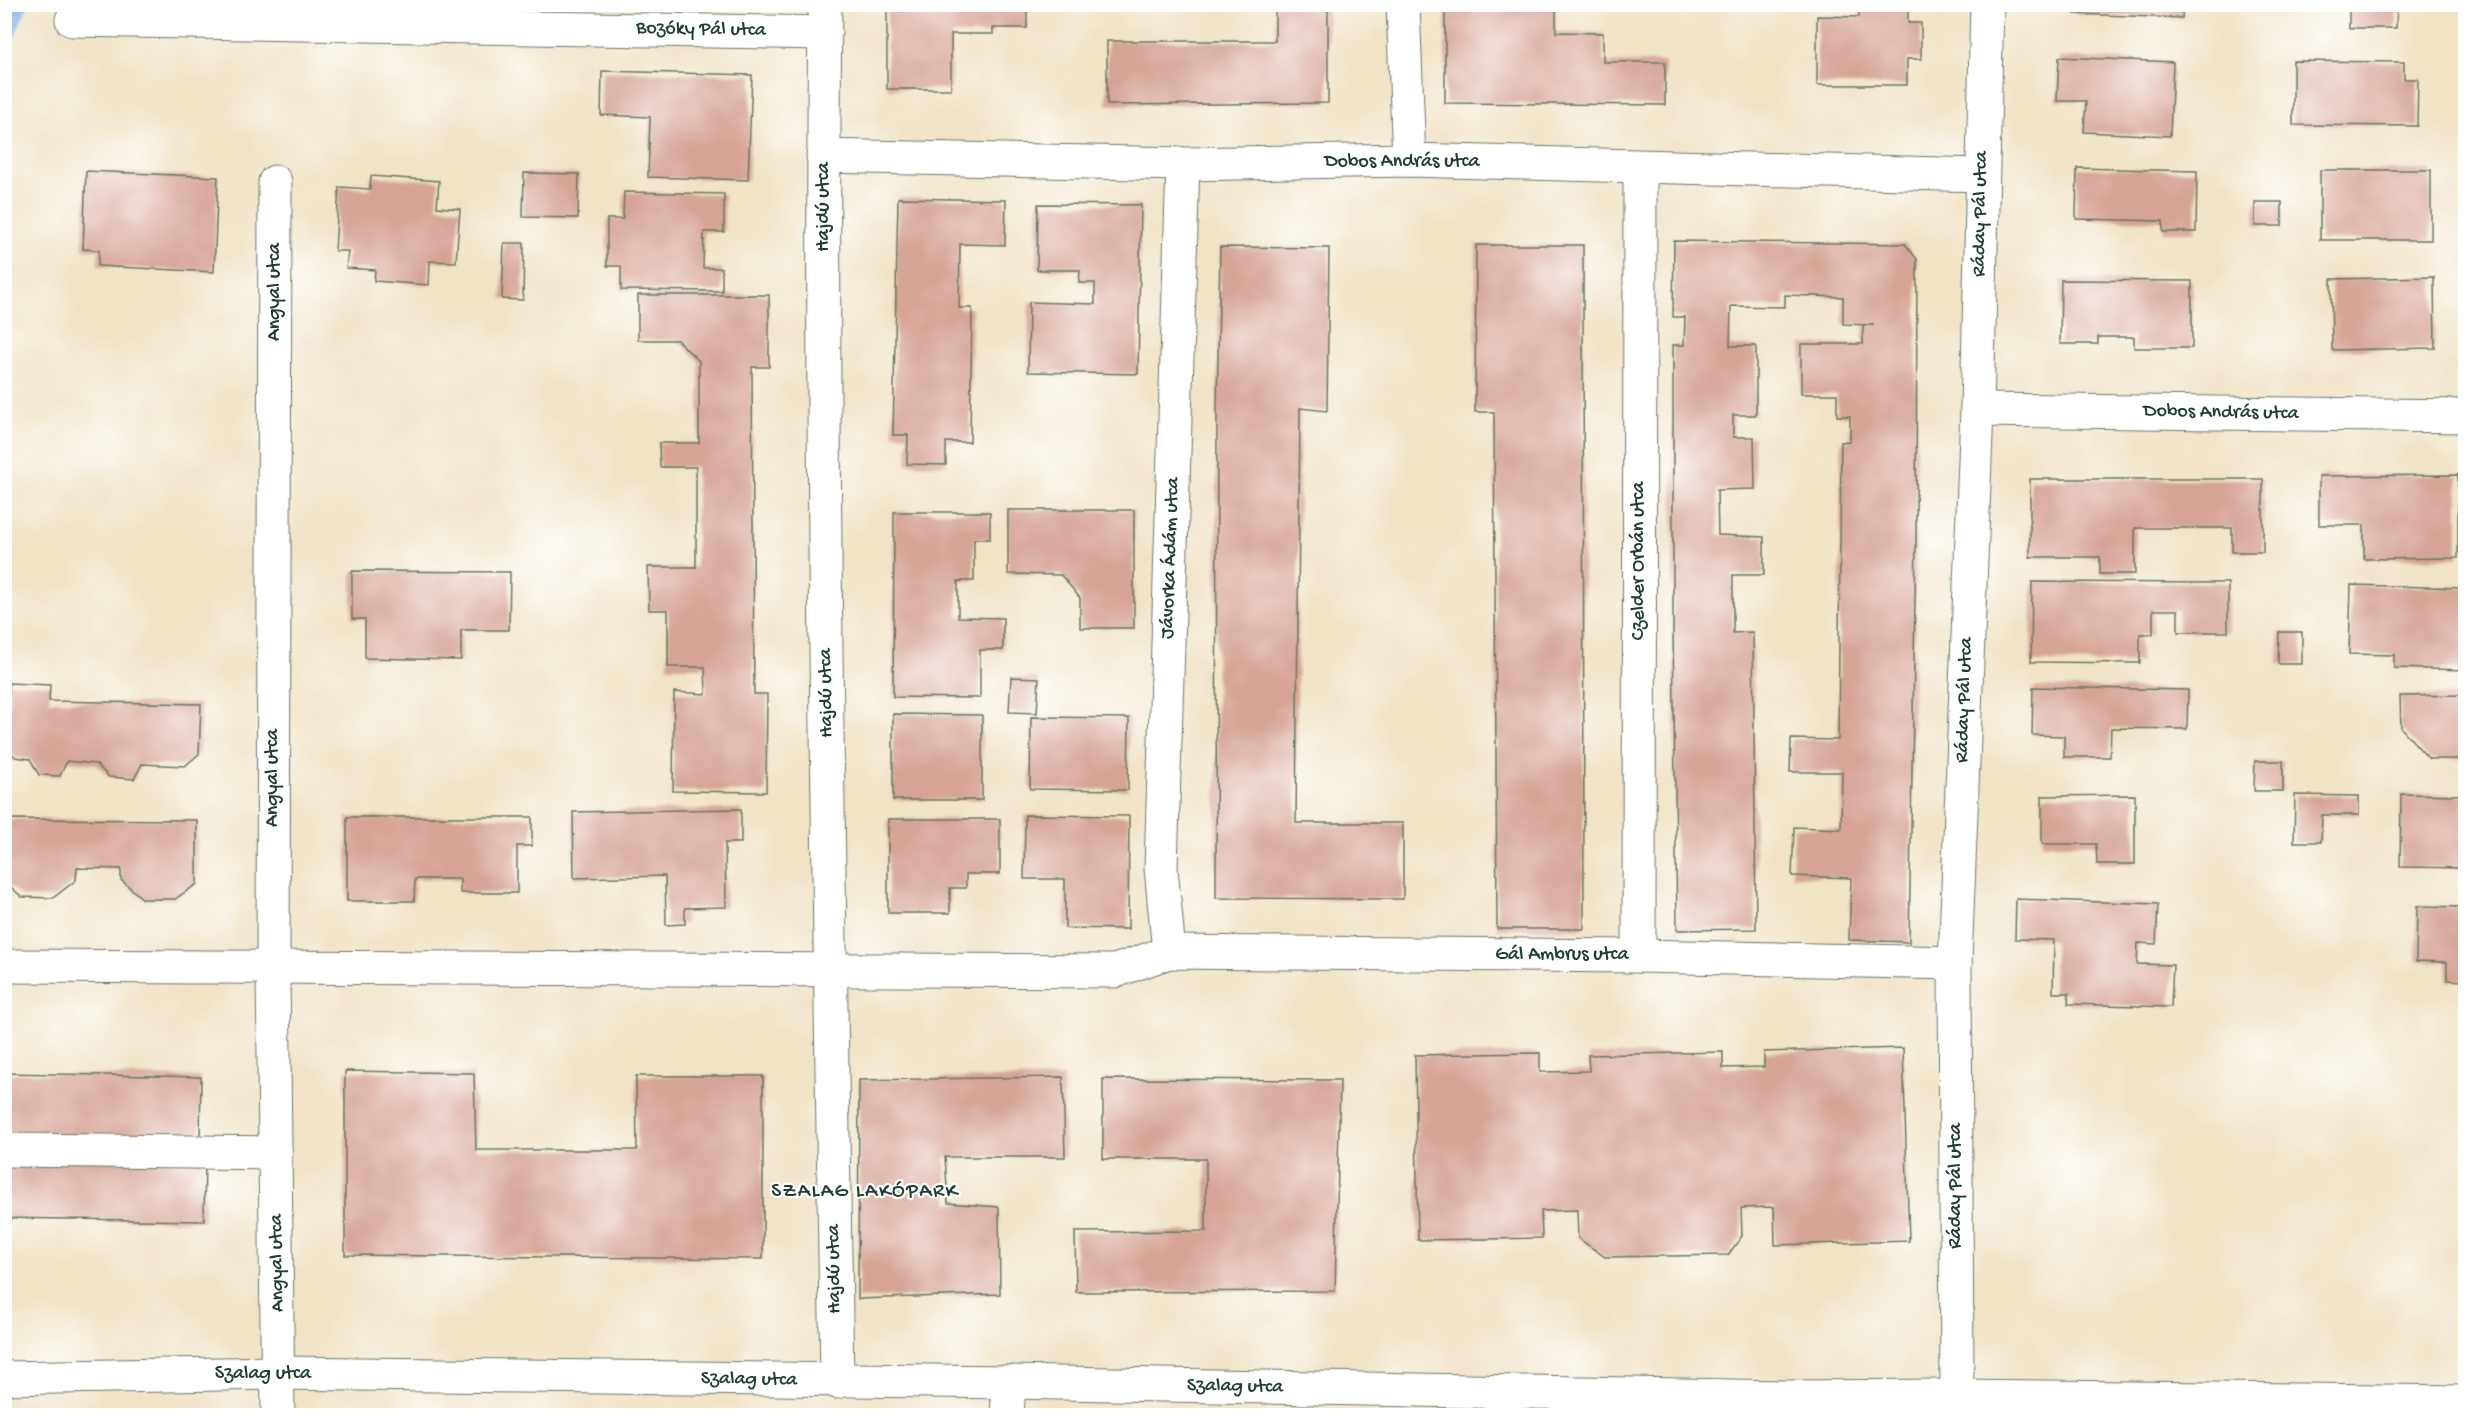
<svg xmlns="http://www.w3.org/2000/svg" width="2470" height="1420" font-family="'Gochi Hand',sans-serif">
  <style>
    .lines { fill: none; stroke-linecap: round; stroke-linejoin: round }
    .stream { stroke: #7cabe6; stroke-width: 12 }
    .building { fill: #d6a496 }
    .minor-casing { stroke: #687767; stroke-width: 35 }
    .path { stroke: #687767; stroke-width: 4; stroke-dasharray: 4.5 4.5; stroke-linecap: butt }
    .minor { stroke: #fff; stroke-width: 33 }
    .labels { text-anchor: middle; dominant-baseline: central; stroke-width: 4.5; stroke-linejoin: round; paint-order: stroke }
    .street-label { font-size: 20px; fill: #1f3d34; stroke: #fff }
    .neighbourhood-label { font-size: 21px; letter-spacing: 1.5px; fill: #1f3d34; stroke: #fff }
  </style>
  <rect width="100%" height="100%" fill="#fff"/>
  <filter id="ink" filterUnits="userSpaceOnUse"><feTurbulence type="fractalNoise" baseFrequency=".0167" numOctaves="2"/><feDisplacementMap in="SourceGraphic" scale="12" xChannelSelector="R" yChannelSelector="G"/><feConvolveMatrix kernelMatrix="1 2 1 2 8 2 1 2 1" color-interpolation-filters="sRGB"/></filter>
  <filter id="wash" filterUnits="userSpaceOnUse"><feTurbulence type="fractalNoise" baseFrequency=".008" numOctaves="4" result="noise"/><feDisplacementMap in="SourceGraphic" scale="24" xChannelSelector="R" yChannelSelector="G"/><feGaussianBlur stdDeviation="1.35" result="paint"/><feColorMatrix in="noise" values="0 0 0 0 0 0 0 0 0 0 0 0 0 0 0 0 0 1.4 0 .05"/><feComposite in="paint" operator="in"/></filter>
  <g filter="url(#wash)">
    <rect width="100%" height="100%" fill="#f1e3c6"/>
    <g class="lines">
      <polyline class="stream" points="4,47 22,4"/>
    </g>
    <g id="blocks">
      <g class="building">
        <polygon points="887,4 1027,4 1027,28 993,28 993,34 951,34 951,89 887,89"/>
        <polygon points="1275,4 1328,4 1328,103 1107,105 1107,41 1275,41"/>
        <polygon points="1445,4 1556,4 1556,32 1603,33 1603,62 1665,62 1665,105 1445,103"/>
        <polygon points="1859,4 1908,4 1908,23 1921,23 1921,59 1907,59 1907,85 1817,85 1817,16 1859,17"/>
        <polygon points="2075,4 2183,4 2182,18 2075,14"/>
        <polygon points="2349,4 2397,4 2396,28 2349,28"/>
        <polygon points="2059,57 2173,62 2170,136 2084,132 2086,101 2057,101"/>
        <polygon points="2293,61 2404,62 2404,79 2418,79 2417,126 2293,125"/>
        <polygon points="602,71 752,75 748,180 648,177 650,117 601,115"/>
        <polygon points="2077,168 2197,171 2196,232 2163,232 2163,221 2076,219"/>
        <rect x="2320" y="170" width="111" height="70"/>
        <polygon points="86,171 218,177 214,272 98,266 99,250 83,249"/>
        <polygon points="524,173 579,174 578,218 523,217"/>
        <polygon points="371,176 439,181 437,207 460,209 456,262 430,261 429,285 374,281 375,270 346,268 348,251 335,251 339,187 370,189"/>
        <polygon points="624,192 724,194 724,232 704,232 703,268 722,268 722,291 621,290 621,266 607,266 607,219 623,219"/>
        <polygon points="898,198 1006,200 1005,245 960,244 959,308 972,308 970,442 946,442 946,465 907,464 908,435 893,435"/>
        <rect x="2255" y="202" width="27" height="24"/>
        <polygon points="1038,204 1141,205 1138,374 1028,372 1029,302 1095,304 1095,283 1079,283 1080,270 1037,270"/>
        <polygon points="1674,241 1905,244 1917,259 1916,543 1909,942 1849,940 1851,878 1792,876 1794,827 1841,829 1842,772 1790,772 1791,739 1838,740 1841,442 1850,441 1850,416 1837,416 1837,394 1801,394 1801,344 1863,344 1863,325 1874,325 1843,324 1843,297 1785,295 1785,307 1731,306 1730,346 1756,346 1756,415 1733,415 1733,437 1754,437 1755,489 1717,490 1718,535 1764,537 1764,575 1733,575 1733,633 1753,632 1756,929 1677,930 1673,633 1673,345 1684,345 1685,317 1673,317"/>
        <polygon points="504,243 524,243 523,300 502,299"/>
        <polygon points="1476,245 1583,245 1584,929 1497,929 1494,412 1475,412"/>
        <polygon points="1220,247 1329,248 1327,411 1300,408 1296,823 1403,823 1403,899 1216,898 1217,408"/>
        <polygon points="2434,277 2435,348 2332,350 2331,279"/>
        <polygon points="2061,280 2192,281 2192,348 2134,348 2134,337 2098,337 2098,344 2060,344"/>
        <polygon points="638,295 769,295 769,367 752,367 754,694 767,694 766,792 673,791 674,692 706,694 705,667 668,667 668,610 649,610 648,567 696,567 696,467 660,467 659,443 699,443 699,361 677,340 638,340"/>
        <polygon points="2458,475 2458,558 2364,559 2364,525 2319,525 2319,476"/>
        <polygon points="2030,479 2263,479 2263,552 2232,552 2232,528 2135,528 2135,574 2100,574 2100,557 2030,557"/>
        <polygon points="1008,510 1134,510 1134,628 1080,628 1080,598 1061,575 1008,574"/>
        <polygon points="894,512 990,512 990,539 974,539 974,581 958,581 958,617 1003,618 1003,650 980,650 980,698 893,697"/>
        <polygon points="352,571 510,572 509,630 461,630 461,660 365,658 365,619 352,619"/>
        <polygon points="2032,582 2228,583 2228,632 2178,632 2178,610 2153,610 2153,634 2140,634 2140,663 2031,662"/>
        <polygon points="2351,585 2466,588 2466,670 2394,668 2394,655 2349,654"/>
        <polygon points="2279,632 2302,632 2302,664 2278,664"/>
        <polygon points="1011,677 1039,678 1037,713 1009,712"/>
        <polygon points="9,683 50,685 49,701 201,704 199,754 185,766 142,764 134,779 109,777 96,764 67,761 60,776 39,775 30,759 15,757 7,747"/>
        <polygon points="2033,687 2188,690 2187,729 2111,728 2110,757 2064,757 2064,736 2032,735"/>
        <polygon points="2466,695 2466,759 2429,759 2401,728 2400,696"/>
        <polygon points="893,714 982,715 982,800 893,800"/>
        <polygon points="1031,717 1129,718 1128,790 1030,789"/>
        <polygon points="2255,761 2283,761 2283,791 2254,791"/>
        <polygon points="2401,794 2466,795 2466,868 2400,867"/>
        <polygon points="2135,795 2135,864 2097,864 2096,844 2042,844 2042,796"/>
        <polygon points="2295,795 2359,796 2359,815 2322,815 2321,842 2294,842"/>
        <polygon points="741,809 741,843 725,843 726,907 685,908 685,924 666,925 665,876 574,878 573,812"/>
        <polygon points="1025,815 1129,816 1128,929 1065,928 1065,879 1024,879"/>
        <polygon points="347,817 532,817 532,846 517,846 517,893 460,893 460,879 415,879 414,901 347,901"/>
        <polygon points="4,819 197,820 197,884 175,899 143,899 121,880 121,869 77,868 76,880 53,898 22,897 4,881"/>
        <polygon points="888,819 1000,819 1000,874 966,874 966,888 950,888 950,913 888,913"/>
        <polygon points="2016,899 2158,904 2156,944 2138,943 2137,964 2173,965 2171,1007 2068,1004 2069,993 2053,993 2054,940 2015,939"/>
        <polygon points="2417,906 2466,907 2466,981 2447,980 2447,962 2416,961"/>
        <polygon points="1903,1048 1909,1241 1775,1245 1774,1207 1741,1208 1742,1236 1728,1255 1605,1257 1578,1238 1577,1210 1541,1211 1542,1238 1418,1240 1415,1055 1540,1053 1540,1072 1589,1071 1588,1055 1723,1052 1723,1068 1764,1067 1764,1052"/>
        <polygon points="345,1071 474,1073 476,1150 637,1150 636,1076 763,1076 763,1259 345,1255"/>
        <polygon points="4,1073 201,1077 200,1138 4,1134"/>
        <polygon points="1063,1077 1065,1157 945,1157 948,1203 999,1207 1000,1294 858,1299 859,1080"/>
        <polygon points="1103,1079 1340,1080 1335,1291 1076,1292 1075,1232 1206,1231 1206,1159 1103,1159"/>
        <polygon points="4,1153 205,1157 204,1221 4,1218"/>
      </g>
    </g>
  </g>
  <g filter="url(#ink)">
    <use href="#blocks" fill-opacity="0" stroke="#687767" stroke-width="1.5"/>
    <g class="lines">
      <defs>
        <g id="minor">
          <path d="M 825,4 C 820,463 830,923 837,1382"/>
          <polyline points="1403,4 1409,160"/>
          <polyline points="72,20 825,33"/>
          <polyline points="823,156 1183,164 1409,160 1981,175"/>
          <polyline points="275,182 273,969 278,1416"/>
          <polyline points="1977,410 2466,416"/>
          <polyline points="1169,952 1161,868 1183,164"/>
          <polyline points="1639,956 1640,167"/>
          <polyline points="4,966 1115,971 1169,952 1639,956 1955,963"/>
          <polyline points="4,1150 276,1153"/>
          <polyline points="4,1378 279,1373 1009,1382 1782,1397 1957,1396 2466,1402"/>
          <polyline points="1957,1396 1955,963 1977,410 1987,4"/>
          <polyline points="1007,1416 1009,1382"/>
        </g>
      </defs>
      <use href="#minor" class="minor-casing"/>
      <polyline class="path" points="314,1415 343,1416"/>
      <use href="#minor" class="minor"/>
    </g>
  </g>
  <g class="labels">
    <g class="street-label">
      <text transform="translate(701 30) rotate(1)">Bozóky Pál utca</text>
      <text x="1402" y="162">Dobos András utca</text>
      <text transform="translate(824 207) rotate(-90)">Hajdú utca</text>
      <text transform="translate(1981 214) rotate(-89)">Ráday Pál utca</text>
      <text transform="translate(275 292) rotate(-90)">Angyal utca</text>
      <text transform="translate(2221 413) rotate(1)">Dobos András utca</text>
      <text transform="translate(1171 558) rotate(-88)">Jávorka Ádám utca</text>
      <text transform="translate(1639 561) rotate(-90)">Czelder Orbán utca</text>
      <text transform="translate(827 693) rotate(-91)">Hajdú utca</text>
      <text transform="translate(1965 700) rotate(-88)">Ráday Pál utca</text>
      <text transform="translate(273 778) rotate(-90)">Angyal utca</text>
      <text x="1562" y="955">Gál Ambrus utca</text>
      <text transform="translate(1956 1186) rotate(-90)">Ráday Pál utca</text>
      <text transform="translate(278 1263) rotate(-91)">Angyal utca</text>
      <text transform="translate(835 1269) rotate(-91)">Hajdú utca</text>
      <text x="263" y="1374">Szalag utca</text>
      <text transform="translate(749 1380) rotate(1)">Szalag utca</text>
      <text transform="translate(1235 1387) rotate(1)">Szalag utca</text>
    </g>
    <g class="neighbourhood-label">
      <text x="865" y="1192">SZALAG LAKÓPARK</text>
    </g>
  </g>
  <rect width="2470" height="1420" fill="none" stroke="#fff" stroke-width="24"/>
</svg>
